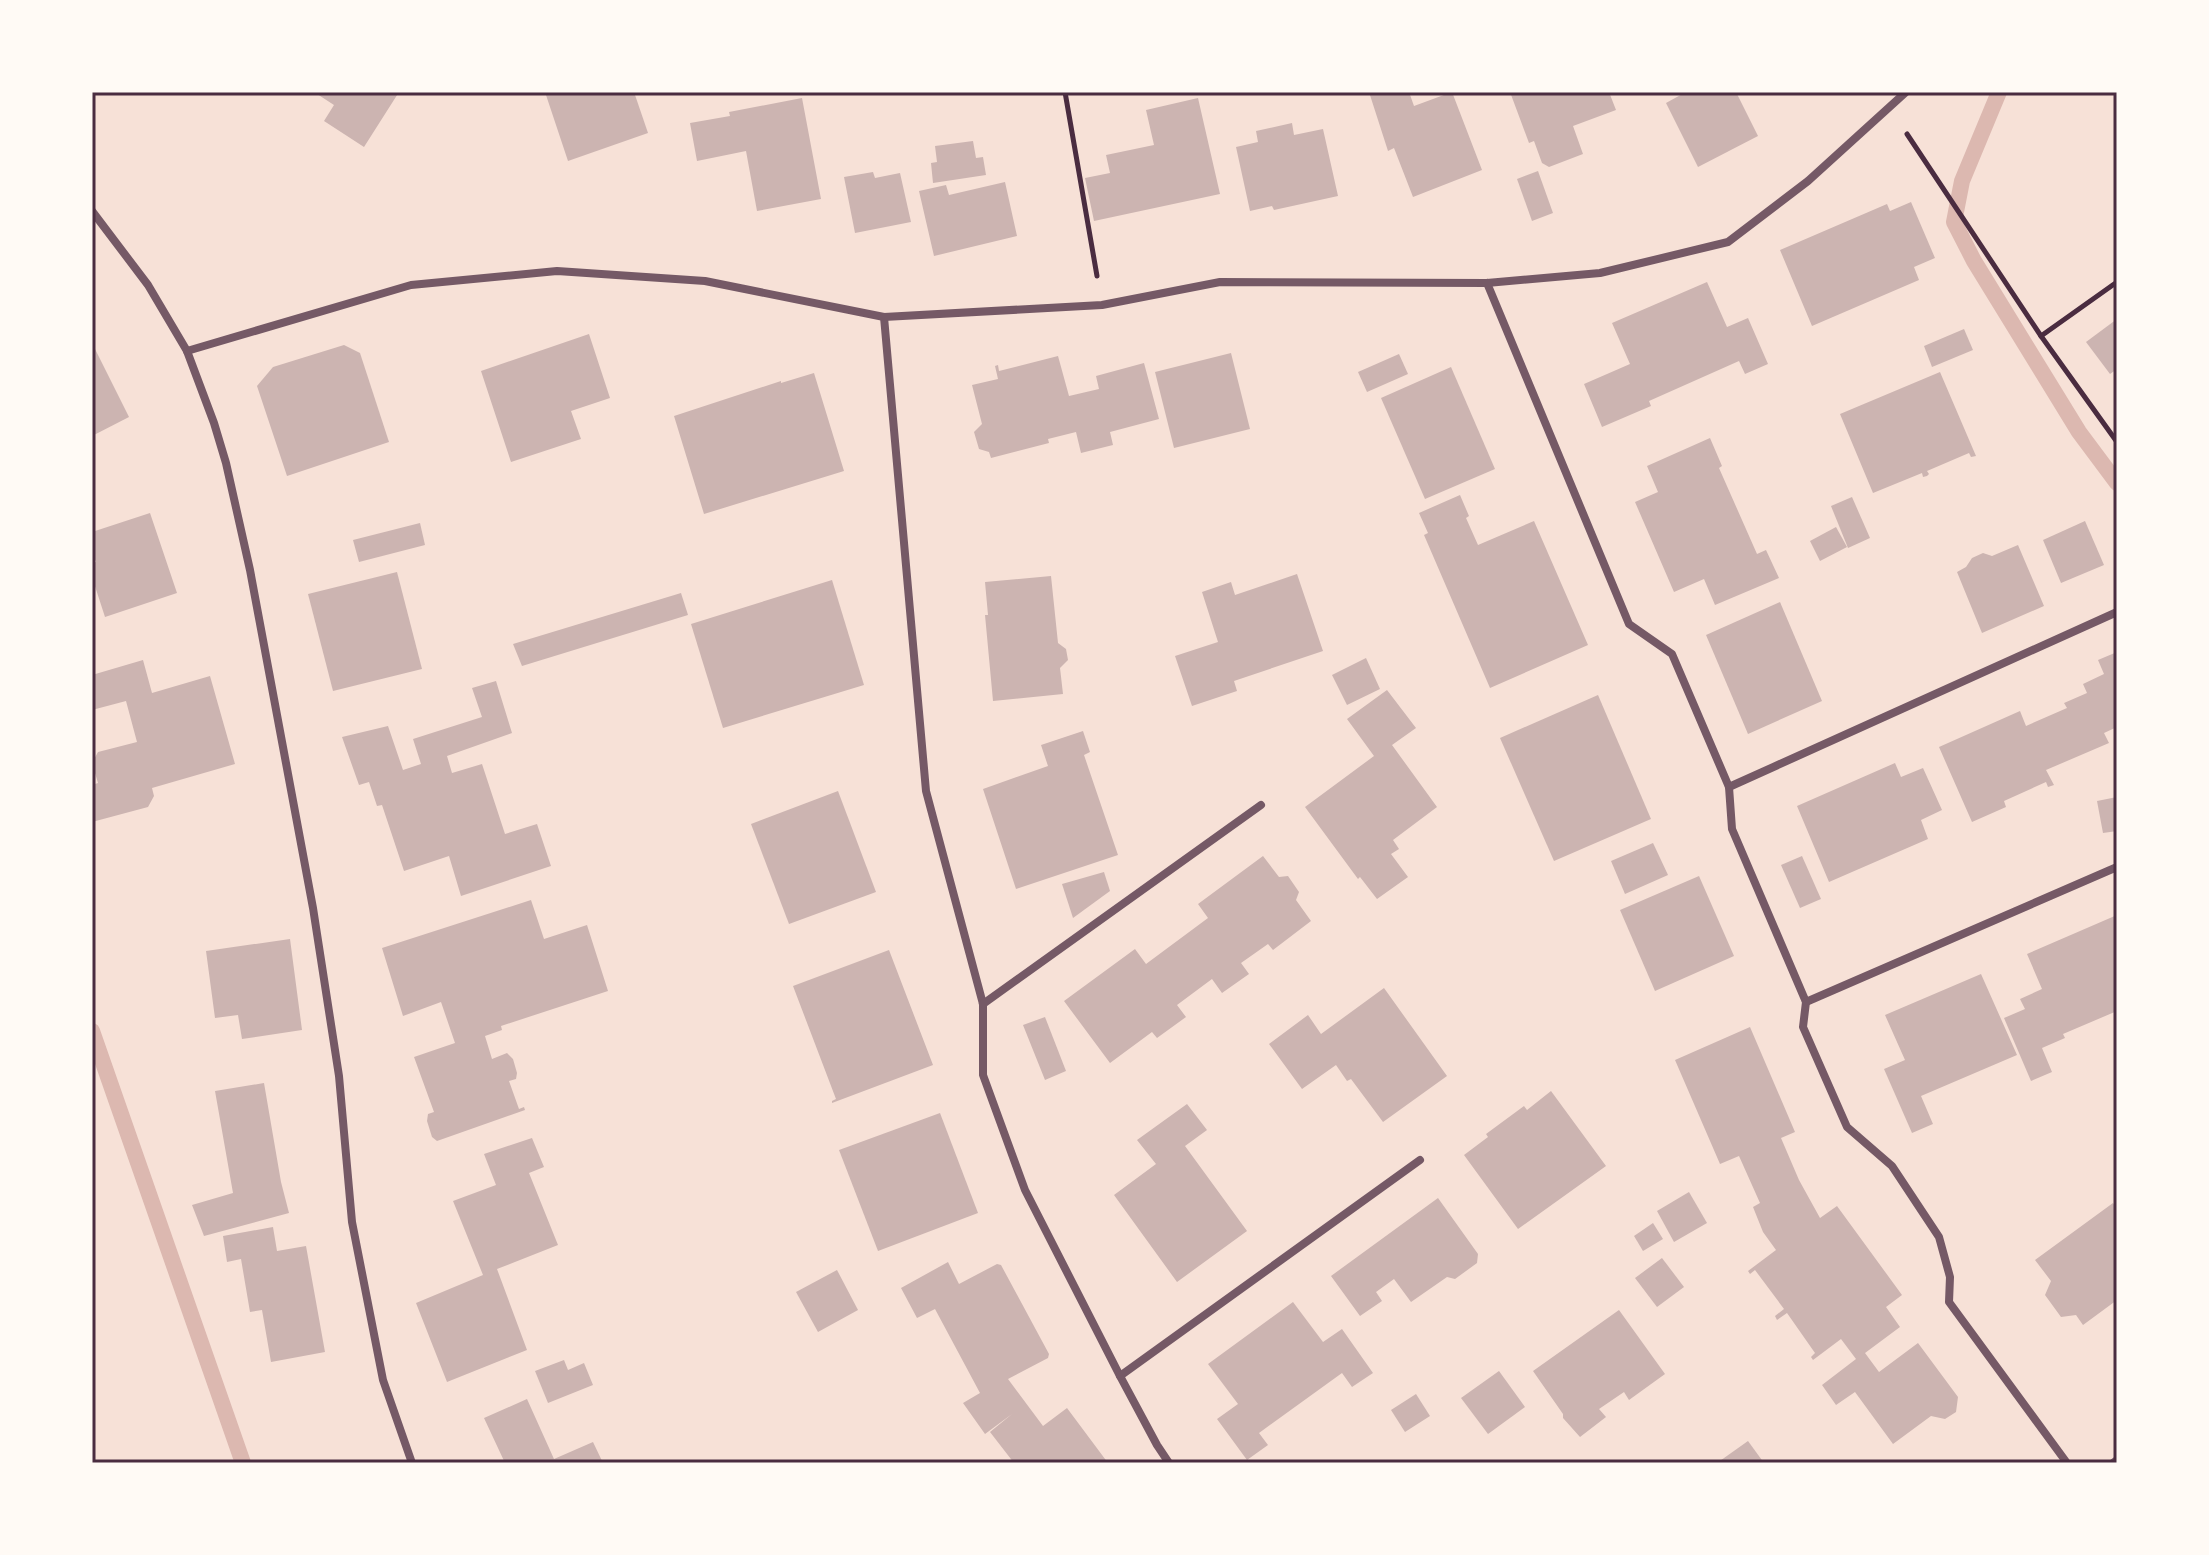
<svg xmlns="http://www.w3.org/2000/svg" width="2209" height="1555" font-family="'Space Grotesk',sans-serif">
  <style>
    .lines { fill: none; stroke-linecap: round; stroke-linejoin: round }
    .stream { stroke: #dcb8b0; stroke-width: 16 }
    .building { fill: #ccb4b1 }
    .path { stroke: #4a2c40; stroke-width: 5 }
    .minor { stroke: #755966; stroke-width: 8 }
    .neatline { fill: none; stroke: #4a2c40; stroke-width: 3 }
  </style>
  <rect width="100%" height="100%" fill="#f7e1d7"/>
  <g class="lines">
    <g class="stream">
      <polyline points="1999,92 1962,181 1954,222 1974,261 2079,432 2117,483"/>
      <polyline points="92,1031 243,1463"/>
    </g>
  </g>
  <g class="building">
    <polygon points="314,92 399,92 364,147 324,121 334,105"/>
    <polygon points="545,92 634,92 648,133 568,161"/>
    <polygon points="1369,92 1409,92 1414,106 1452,92 1482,170 1413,197 1394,148 1388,151"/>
    <polygon points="1510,92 1609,92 1616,110 1573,126 1583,154 1549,167 1542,163 1534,141 1529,143"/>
    <polygon points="1686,92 1736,92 1758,136 1698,167 1666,103"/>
    <polygon points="802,98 821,199 757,211 746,151 697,161 690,123 730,116 729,112"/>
    <polygon points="1198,98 1220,194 1094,221 1085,178 1110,173 1106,155 1154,145 1146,110"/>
    <polygon points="1292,123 1294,135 1323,129 1338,196 1274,210 1272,206 1250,211 1236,147 1258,142 1256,131"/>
    <polygon points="973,141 976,158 983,157 986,175 933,183 931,163 937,162 935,146"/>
    <polygon points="1538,171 1553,213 1532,221 1517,179"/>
    <polygon points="873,172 875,178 900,173 911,222 855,233 844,177"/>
    <polygon points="1005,182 1017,236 934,256 919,191 946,185 949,195"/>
    <polygon points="1911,202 1935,258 1914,267 1919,280 1812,326 1780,250 1887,204 1890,211"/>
    <polygon points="1707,282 1727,327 1748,318 1768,364 1745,374 1739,361 1649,401 1651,406 1602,427 1584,384 1630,364 1612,323"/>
    <polygon points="2117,319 2117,369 2110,374 2086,342"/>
    <polygon points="1964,329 1973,350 1932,367 1924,346"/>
    <polygon points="589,334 610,398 571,411 581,439 511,462 481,371"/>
    <polygon points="92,343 129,417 92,436"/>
    <polygon points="344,345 360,353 389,442 287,476 257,386 273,367"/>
    <polygon points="1231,353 1250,429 1174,448 1155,372"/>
    <polygon points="1399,354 1408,374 1367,392 1358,372"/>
    <polygon points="1058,356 1069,396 1099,389 1096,376 1144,363 1159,419 1110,432 1113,445 1081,453 1076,432 1048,439 1049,443 991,458 989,452 979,449 974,432 982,424 972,385 998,379 995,366 998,365 999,371"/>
    <polygon points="1451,367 1495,469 1425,499 1381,398"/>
    <polygon points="1940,372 1976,456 1971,457 1969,453 1927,471 1929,474 1927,476 1923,477 1922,473 1873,493 1840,414"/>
    <polygon points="814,373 844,471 704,514 674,416 781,381 781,383"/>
    <polygon points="1710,438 1722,466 1719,468 1757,554 1766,550 1779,578 1715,605 1704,579 1674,592 1635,502 1658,492 1647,466"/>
    <polygon points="1460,495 1469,516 1466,518 1478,545 1534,521 1588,645 1490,688 1424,535 1428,533 1419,513"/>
    <polygon points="1852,497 1870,538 1848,548 1831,506"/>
    <polygon points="150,513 177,593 105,617 92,577 92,563 96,562 92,551 92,532"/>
    <polygon points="2085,521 2104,565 2061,583 2043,540"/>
    <polygon points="420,523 425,545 359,562 353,540"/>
    <polygon points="1836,527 1847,547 1820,561 1810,541"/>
    <polygon points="2018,545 2044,606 1982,633 1957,572 1966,567 1972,558 1983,553 1992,556"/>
    <polygon points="397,572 422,669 333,691 308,594"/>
    <polygon points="1297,574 1323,651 1234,681 1237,691 1192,706 1175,656 1218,642 1202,592 1231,582 1235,595"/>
    <polygon points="1051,576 1058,643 1066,649 1068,660 1060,668 1063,694 993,701 985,615 988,615 985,582"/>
    <polygon points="832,580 864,685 723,728 691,624"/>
    <polygon points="681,593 688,615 522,666 513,644"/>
    <polygon points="1780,602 1822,701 1748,734 1706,635"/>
    <polygon points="2117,652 2117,727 2104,733 2109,743 2046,770 2054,785 2048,787 2046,782 2004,801 2006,807 1972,822 1939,747 2020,711 2026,726 2067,708 2064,703 2087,693 2083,684 2104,674 2098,660"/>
    <polygon points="1366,658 1380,689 1347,705 1332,675"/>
    <polygon points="143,660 152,693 210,676 235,764 152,788 154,796 148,807 92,822 92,785 98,783 92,763 98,752 137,742 126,701 92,710 92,675"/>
    <polygon points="496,681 512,733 447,756 452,773 482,764 505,834 537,824 551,866 461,896 449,856 404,871 382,805 377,806 369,782 359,785 342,737 388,726 403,770 421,764 413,739 482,717 472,688"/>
    <polygon points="1387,690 1416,728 1392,745 1437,807 1393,840 1399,849 1391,854 1408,877 1377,899 1360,877 1358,879 1305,807 1374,756 1347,719"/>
    <polygon points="1598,695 1651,819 1554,861 1500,738"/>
    <polygon points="1083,731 1090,752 1084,755 1118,855 1016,889 983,789 1048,766 1041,745"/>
    <polygon points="1895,763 1901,777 1923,768 1942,810 1921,820 1928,839 1829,882 1797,806"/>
    <polygon points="838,791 876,892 789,924 751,824"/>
    <polygon points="2117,797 2117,831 2103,833 2097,801"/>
    <polygon points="1653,843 1668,875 1625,894 1611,861"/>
    <polygon points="1263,856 1279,877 1288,876 1299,892 1296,900 1311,921 1273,950 1268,944 1241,963 1249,974 1222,993 1212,979 1177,1005 1186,1017 1157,1038 1152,1032 1110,1063 1064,1001 1135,949 1146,964 1208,918 1198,904"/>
    <polygon points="1802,856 1821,899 1800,908 1781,865"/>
    <polygon points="1104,872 1110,891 1073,918 1062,884"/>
    <polygon points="1699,876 1734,956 1655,991 1620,910"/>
    <polygon points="531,900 544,939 587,925 608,991 501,1026 502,1030 485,1036 492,1059 507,1053 513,1059 517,1073 516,1079 509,1081 519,1109 524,1107 525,1110 437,1141 432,1137 427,1121 428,1114 434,1112 414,1057 455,1043 441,1002 403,1016 382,948"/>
    <polygon points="2117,915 2117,1011 2063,1034 2065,1038 2042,1048 2052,1072 2031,1081 2004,1018 2025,1009 2020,999 2042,989 2027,954"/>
    <polygon points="290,939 302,1030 242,1039 238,1015 215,1018 206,951"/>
    <polygon points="889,950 933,1065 832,1103 832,1101 836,1099 793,986"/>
    <polygon points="1981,974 2017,1055 1921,1096 1933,1124 1912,1133 1884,1069 1905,1060 1885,1015"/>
    <polygon points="1384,988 1447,1076 1383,1122 1351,1079 1347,1081 1336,1065 1302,1089 1269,1044 1308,1015 1321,1034"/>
    <polygon points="1045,1017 1066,1071 1045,1080 1023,1025"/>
    <polygon points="1750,1027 1795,1132 1781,1138 1799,1180 1820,1218 1837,1206 1902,1295 1886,1307 1900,1327 1865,1353 1879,1372 1918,1343 1958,1397 1956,1412 1945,1419 1931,1416 1893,1444 1855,1392 1836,1405 1822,1385 1856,1359 1841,1339 1813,1360 1811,1357 1815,1353 1787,1313 1777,1320 1775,1316 1784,1309 1755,1270 1750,1274 1748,1271 1776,1250 1763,1232 1753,1207 1760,1203 1739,1156 1720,1164 1675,1060"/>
    <polygon points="264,1083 281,1182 289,1213 204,1236 192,1205 233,1193 215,1091"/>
    <polygon points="1551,1091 1606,1166 1518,1229 1464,1155 1488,1137 1486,1134 1524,1106 1527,1110"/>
    <polygon points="1187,1104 1207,1130 1185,1146 1247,1231 1177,1282 1114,1195 1156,1164 1137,1140"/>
    <polygon points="940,1113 978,1213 878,1251 839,1150"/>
    <polygon points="532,1138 544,1167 529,1173 558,1245 497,1269 527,1350 447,1382 416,1303 483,1275 453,1201 496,1185 484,1154"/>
    <polygon points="1689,1192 1707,1223 1674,1242 1657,1211"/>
    <polygon points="1438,1198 1478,1254 1477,1263 1455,1279 1447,1277 1411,1302 1394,1279 1376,1292 1382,1301 1360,1316 1331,1276"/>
    <polygon points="2113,1203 2117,1209 2117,1300 2083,1325 2076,1315 2061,1317 2045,1295 2051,1281 2035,1260"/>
    <polygon points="1653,1223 1663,1239 1643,1251 1634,1236"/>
    <polygon points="273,1227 277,1251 306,1246 325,1352 271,1362 262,1310 250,1312 241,1259 227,1262 223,1236"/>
    <polygon points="1662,1258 1684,1287 1657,1307 1635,1278"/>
    <polygon points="948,1262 959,1284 997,1264 1001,1265 1049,1354 1048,1358 1008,1379 1043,1426 1067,1408 1108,1463 1014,1463 990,1432 1012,1414 985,1434 963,1403 980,1393 935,1309 917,1318 901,1288"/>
    <polygon points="837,1270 858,1310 818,1332 796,1292"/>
    <polygon points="1293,1302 1323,1342 1342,1329 1373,1373 1352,1387 1342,1373 1259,1433 1268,1445 1247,1460 1217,1419 1238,1404 1208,1364"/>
    <polygon points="1619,1310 1665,1374 1629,1400 1624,1392 1599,1409 1606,1417 1580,1437 1563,1418 1563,1414 1533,1371"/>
    <polygon points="564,1360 568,1370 584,1363 593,1385 548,1403 535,1371"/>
    <polygon points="1499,1371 1525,1407 1488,1434 1461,1398"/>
    <polygon points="1416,1394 1430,1416 1405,1432 1391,1410"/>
    <polygon points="527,1399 554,1459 593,1442 603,1463 556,1463 555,1460 548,1463 505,1463 484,1418"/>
    <polygon points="1748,1441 1764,1463 1717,1463"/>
  </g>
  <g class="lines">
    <g class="path">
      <polyline points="1065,92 1097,276"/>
      <polyline points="1907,134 2041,336 2117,442"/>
      <polyline points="2041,336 2117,282"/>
    </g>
    <g class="minor">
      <polyline points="92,211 148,285 187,351 214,423 226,463 250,570 313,908 339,1076 352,1222 383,1380 412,1463"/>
      <polyline points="1487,283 1629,624 1672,654 1729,787 1732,829 1806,1002 1803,1027 1847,1127 1892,1166 1939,1237 1950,1277 1949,1302 2067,1463"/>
      <polyline points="884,317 926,791 983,1004 983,1075 1025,1190 1120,1376 1157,1445 1169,1463"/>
      <polyline points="187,351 411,285 557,271 705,281 884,317 1102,305 1220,282 1487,283 1600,273 1728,242 1808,181 1906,92"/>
      <polyline points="1729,787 2117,612"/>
      <polyline points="1806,1002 2117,867"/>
      <polyline points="983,1004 1261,805"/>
      <polyline points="1120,1376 1420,1160"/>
      <polyline points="2113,1463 2117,1460"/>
    </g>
  </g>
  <rect width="2209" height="1555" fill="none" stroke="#fffaf5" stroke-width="188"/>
  <rect x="94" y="94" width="2021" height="1367" class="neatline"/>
</svg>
